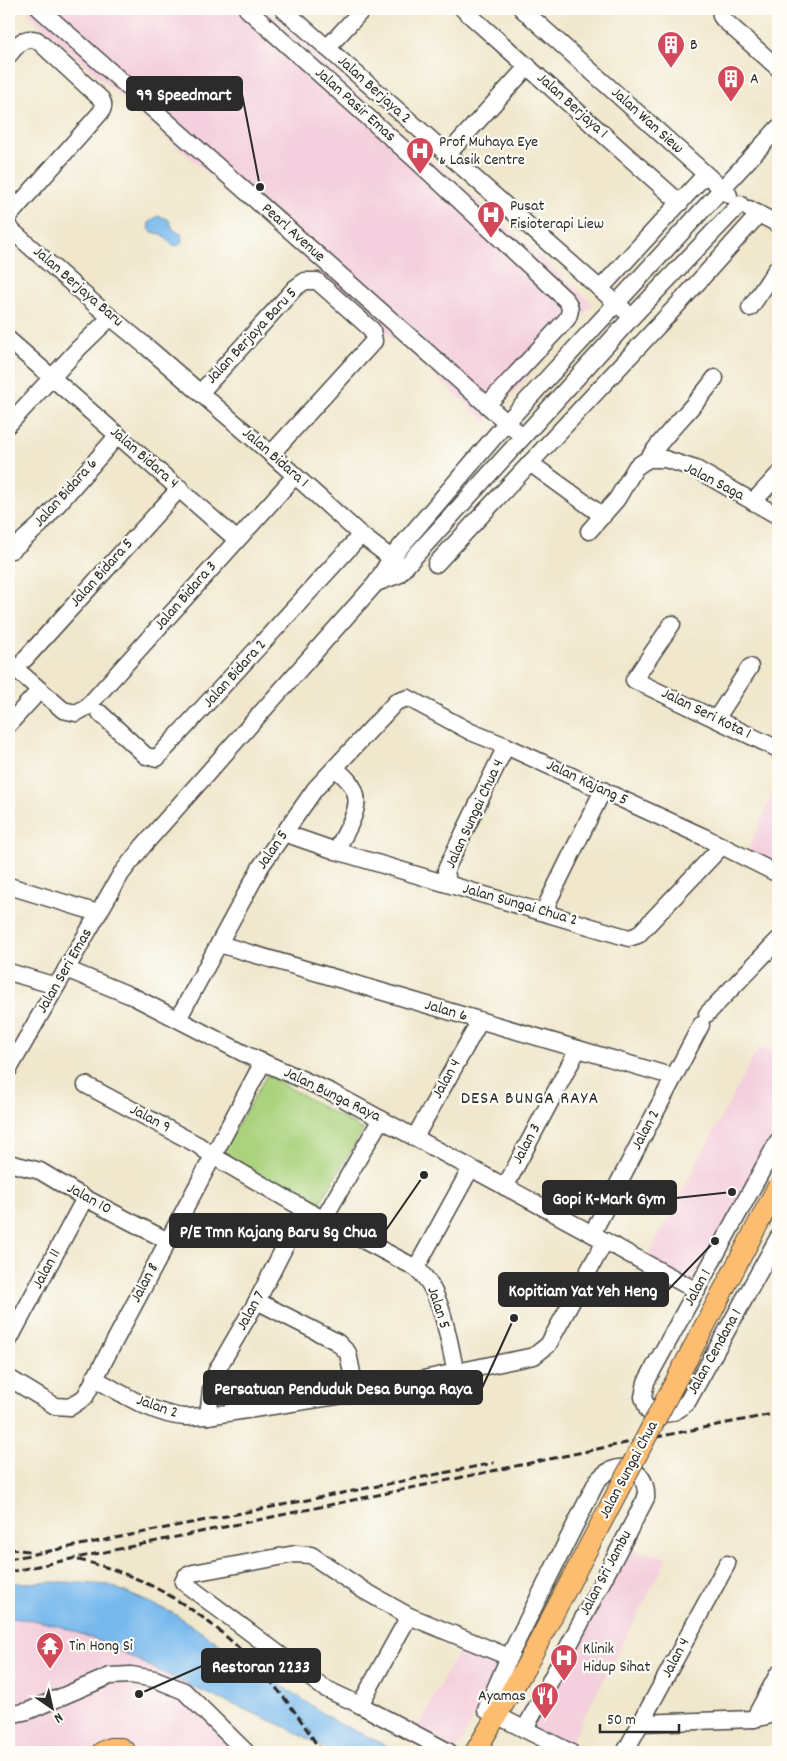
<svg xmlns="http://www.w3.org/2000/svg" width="787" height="1761" font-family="Dekko,sans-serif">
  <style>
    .built { fill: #f4cfdd }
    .green { fill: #abd37e; stroke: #6b7f54 }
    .water { fill: #78b9ed; stroke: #52728c }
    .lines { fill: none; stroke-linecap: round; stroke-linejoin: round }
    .minor-casing { stroke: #494743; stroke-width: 19 }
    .major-casing { stroke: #494743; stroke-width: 22 }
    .minor { stroke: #fff; stroke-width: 16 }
    .major { stroke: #fcbd6f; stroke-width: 20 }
    .rail { stroke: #2b2b2b; stroke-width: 3; stroke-dasharray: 8 4; stroke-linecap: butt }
    .major-bridge-casing { stroke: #494743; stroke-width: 22; stroke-linecap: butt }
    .major-bridge { stroke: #fcbd6f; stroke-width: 20 }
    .labels { text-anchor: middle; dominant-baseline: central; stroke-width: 4.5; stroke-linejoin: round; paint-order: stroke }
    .poi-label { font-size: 16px; fill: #2b2b2b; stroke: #fdfcf7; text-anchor: start }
    .street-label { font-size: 16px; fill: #2b2b2b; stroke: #fdfcf7 }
    .neighbourhood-label { font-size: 18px; letter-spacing: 1px; fill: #2b2b2b; stroke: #fdfcf7 }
    .leader { fill: none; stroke: #2b2b2b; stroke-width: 2 }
    .callout-dot { fill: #2b2b2b; stroke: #fdfcf7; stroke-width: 2 }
    .callout { fill: #2b2b2b; stroke: #2b2b2b; stroke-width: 2 }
    .callout-label { font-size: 18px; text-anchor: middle; font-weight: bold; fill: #fff }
  </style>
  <rect width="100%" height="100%" fill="#fdfcf7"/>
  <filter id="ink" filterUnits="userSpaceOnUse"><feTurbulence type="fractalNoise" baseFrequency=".02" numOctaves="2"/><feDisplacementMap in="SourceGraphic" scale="10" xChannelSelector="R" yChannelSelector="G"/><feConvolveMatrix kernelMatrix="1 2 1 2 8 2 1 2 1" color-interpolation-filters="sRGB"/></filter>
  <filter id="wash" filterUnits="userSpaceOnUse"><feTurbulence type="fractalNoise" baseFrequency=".0096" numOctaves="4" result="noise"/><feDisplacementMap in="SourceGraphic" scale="20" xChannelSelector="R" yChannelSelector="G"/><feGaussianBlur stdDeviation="1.12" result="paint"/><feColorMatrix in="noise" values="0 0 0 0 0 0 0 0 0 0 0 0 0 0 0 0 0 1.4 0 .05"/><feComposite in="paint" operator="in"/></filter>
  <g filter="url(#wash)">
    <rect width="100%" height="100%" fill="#f0e7cc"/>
    <g class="built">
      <polygon points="31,9 265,9 593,304 487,422 27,13"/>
      <polygon points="778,787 778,870 747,854 774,790"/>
      <polygon points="761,1048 778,1054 778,1132 695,1286 646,1260 757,1050"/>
      <polygon points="623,1549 668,1557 568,1747 531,1728"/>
      <polygon points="9,1618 33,1620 59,1626 97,1640 192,1687 260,1752 9,1752"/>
      <polygon points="463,1642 503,1659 456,1752 416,1731"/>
    </g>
    <polygon class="green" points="267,1075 363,1130 317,1208 222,1152"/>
    <g class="water">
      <polygon points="158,216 168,219 174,230 181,234 182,242 179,245 174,246 161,234 152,232 149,229 149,222"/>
      <polygon points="9,1582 18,1583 65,1582 109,1585 173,1613 336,1722 400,1752 331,1752 286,1727 192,1687 97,1640 59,1626 33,1620 9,1618"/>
    </g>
  </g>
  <g filter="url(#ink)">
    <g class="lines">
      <defs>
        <g id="minor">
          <polyline points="40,9 523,437"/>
          <path d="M 247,9 L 418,162 L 566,300 C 571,307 571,311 567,319 L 487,405"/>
          <polyline points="283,9 624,310"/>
          <polyline points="463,9 680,203"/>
          <polyline points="522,9 729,195"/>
          <polyline points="721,9 721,16 724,20 778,68"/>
          <polyline points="327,48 363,9"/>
          <path d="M 9,55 C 17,45 23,36 37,40 L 101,99 C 104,104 104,106 101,112 L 9,216"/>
          <polyline points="447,155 528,66"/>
          <polyline points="749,209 778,224"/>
          <polyline points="9,228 97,306 147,347 271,454 361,535 399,564"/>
          <polyline points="600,289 705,175"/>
          <polyline points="750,308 778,267"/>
          <polyline points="9,340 236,539"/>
          <polyline points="200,393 295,288 305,281 317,281 372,330 374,341 271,454"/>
          <polyline points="9,424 79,348 111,317"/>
          <path d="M 648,459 C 667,430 695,407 715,378"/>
          <polyline points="530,463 603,516"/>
          <polyline points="753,502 778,475"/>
          <polyline points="589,531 617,499 636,467 648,459 665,459 696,469 778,516"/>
          <polyline points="12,550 40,525 118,435"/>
          <polyline points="436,564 683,299 759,214"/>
          <polyline points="376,583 398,575 404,568 632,317 740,204"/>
          <polyline points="672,624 634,680 778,749"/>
          <polyline points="25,659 180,488"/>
          <polyline points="9,663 63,710 76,713 87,707 295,476"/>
          <polyline points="100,713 146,756 157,758 361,535"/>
          <polyline points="716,719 750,667"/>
          <polyline points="9,724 39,691"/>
          <path d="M 335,768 C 343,775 354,784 356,796 C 360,811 343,837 336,851"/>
          <polyline points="284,833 336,851 629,938 638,935 722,846"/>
          <polyline points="448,883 446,870 450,861 506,746"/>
          <polyline points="9,886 98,913"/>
          <polyline points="549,914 547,904 603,790"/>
          <polyline points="219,944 674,1077"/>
          <polyline points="66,969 134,997 249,1056 331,1092 697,1291"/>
          <polyline points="9,972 56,986"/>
          <polyline points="707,1014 778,940"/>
          <polyline points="178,1019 261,866 315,789 396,702 408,698 471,732 506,746 704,837 778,874"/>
          <polyline points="9,1069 121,874 143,846 376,583 391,558 507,422 778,128"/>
          <path d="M 86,1085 L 198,1145 L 213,1156 L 304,1209 L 416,1268 C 443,1290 448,1340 456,1373"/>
          <polyline points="415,1137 480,1021"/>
          <path d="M 778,1141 L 646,1382 L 643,1397 L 648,1411 C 665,1417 676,1414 688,1401 L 778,1238"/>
          <polyline points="9,1163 40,1171 85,1198 168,1241"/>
          <polyline points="505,1187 578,1049"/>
          <polyline points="323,1220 381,1119"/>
          <polyline points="592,1234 701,1025"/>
          <polyline points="416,1268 471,1168"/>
          <polyline points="257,1301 337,1342 348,1353 356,1393"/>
          <polyline points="9,1340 85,1198"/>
          <polyline points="9,1378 55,1406 70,1407 85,1397 263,1062"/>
          <path d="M 94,1378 C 121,1393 154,1415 185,1417 C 192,1417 201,1416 208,1416 L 356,1393 L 534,1356 L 548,1345 L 605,1241"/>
          <polyline points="208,1416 211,1390 217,1370 257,1301 304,1209"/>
          <polyline points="360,1705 409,1616"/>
          <polyline points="9,1715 28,1711 110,1676 131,1675 155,1679 184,1691 246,1752"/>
          <polyline points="754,1719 778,1674"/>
          <polyline points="641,1723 754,1719 767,1716 778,1709"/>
          <path d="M 525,1729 L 646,1498 C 648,1466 616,1458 597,1481 L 509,1657 L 486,1710 L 570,1752"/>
          <polyline points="449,1752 360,1705 324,1688 183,1582 186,1576 193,1573 295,1554 311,1555 363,1590 409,1616 509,1657"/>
          <polyline points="625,1752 727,1564"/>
        </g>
        <g id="major">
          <polyline points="102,1752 110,1748 121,1748 126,1752"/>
          <polyline points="475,1752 525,1668"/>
        </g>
      </defs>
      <use href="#minor" class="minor-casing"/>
      <use href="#major" class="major-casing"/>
      <use href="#minor" class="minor"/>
      <use href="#major" class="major"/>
      <g class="rail">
        <polyline points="9,1549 29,1551"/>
        <polyline points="9,1559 494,1463"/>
        <path d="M 78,1560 C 182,1581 269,1663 321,1752"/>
        <polyline points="9,1572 626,1443 778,1413"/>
      </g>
      <defs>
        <polyline id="major-bridge" points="525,1668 778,1186"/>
      </defs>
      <use href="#major-bridge" class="major-bridge-casing"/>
      <use href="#major-bridge" class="major-bridge"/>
    </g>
  </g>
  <defs>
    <symbol id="building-pin" viewBox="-11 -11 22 30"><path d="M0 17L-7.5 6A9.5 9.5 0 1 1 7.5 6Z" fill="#d1495b" stroke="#fdfcf7"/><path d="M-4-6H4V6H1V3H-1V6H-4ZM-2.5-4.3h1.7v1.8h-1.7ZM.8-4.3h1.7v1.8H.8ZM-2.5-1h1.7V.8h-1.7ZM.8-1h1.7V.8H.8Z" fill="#fff"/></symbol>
    <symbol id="hospital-pin" viewBox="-11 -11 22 30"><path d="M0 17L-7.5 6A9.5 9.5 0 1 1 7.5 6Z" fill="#d1495b" stroke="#fdfcf7"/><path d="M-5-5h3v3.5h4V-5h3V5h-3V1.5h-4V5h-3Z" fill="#fff"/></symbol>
    <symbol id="temple-pin" viewBox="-11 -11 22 30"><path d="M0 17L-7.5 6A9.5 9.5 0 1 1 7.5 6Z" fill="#d1495b" stroke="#fdfcf7"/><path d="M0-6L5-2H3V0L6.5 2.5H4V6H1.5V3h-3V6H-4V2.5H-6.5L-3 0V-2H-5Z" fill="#fff"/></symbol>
    <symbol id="restaurant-pin" viewBox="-11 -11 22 30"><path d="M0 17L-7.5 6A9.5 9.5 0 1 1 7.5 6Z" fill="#d1495b" stroke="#fdfcf7"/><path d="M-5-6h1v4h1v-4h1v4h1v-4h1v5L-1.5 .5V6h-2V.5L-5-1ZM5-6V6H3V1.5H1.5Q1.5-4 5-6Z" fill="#fff"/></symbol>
  </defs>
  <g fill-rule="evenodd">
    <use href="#building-pin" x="655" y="29" width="32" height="43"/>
    <use href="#building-pin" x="715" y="63" width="32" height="43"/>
    <use href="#hospital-pin" x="404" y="135" width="32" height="43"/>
    <use href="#hospital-pin" x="475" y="199" width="32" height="43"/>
    <use href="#temple-pin" x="34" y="1630" width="32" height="43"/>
    <use href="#hospital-pin" x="548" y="1642" width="32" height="43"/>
    <use href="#restaurant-pin" x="529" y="1680" width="32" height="43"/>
  </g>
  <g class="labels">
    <g class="poi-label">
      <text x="690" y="45">B</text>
      <text x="750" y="79">A</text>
      <text x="439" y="142">Prof Muhaya Eye<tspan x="439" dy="18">&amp; Lasik Centre</tspan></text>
      <text x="510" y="206">Pusat<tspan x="510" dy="18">Fisioterapi Liew</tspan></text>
      <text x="69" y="1646">Tin Hong Si</text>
      <text x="583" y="1649">Klinik<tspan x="583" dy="18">Hidup Sihat</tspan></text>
      <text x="526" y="1696" text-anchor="end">Ayamas</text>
    </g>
    <g class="street-label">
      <text transform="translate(374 90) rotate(42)">Jalan Berjaya 2</text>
      <text transform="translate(355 105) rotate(42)">Jalan Pasir Emas</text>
      <text transform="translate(572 106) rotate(42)">Jalan Berjaya 1</text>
      <text transform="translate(647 121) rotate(42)">Jalan Wan Siew</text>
      <text transform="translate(293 233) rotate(42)">Pearl Avenue</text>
      <text transform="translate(78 287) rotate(41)">Jalan Berjaya Baru</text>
      <text transform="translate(252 336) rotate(-47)">Jalan Berjaya Baru 5</text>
      <text transform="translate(144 458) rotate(41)">Jalan Bidara 4</text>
      <text transform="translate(275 458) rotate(41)">Jalan Bidara 1</text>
      <text transform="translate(714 482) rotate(27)">Jalan Saga</text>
      <text transform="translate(66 493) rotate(-48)">Jalan Bidara 6</text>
      <text transform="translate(102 573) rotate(-48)">Jalan Bidara 5</text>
      <text transform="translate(186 596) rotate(-49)">Jalan Bidara 3</text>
      <text transform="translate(235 674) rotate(-48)">Jalan Bidara 2</text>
      <text transform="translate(706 714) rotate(26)">Jalan Seri Kota 1</text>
      <text transform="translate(587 783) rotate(25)">Jalan Kajang 5</text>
      <text transform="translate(475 814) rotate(-65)">Jalan Sungai Chua 4</text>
      <text transform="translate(273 850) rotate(-56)">Jalan 5</text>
      <text transform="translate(520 905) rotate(16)">Jalan Sungai Chua 2</text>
      <text transform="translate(65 971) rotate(-60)">Jalan Seri Emas</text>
      <text transform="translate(446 1011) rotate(16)">Jalan 6</text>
      <text transform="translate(447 1079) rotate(-61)">Jalan 4</text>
      <text transform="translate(332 1095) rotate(26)">Jalan Bunga Raya</text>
      <text transform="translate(150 1119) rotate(28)">Jalan 9</text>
      <text transform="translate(646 1130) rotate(-62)">Jalan 2</text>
      <text transform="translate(527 1144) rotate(-62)">Jalan 3</text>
      <text transform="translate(89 1199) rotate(29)">Jalan 10</text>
      <text transform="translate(47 1269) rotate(-62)">Jalan 11</text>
      <text transform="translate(145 1283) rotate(-62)">Jalan 8</text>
      <text transform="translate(698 1288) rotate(-61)">Jalan 1</text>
      <text transform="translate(438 1308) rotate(72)">Jalan 5</text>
      <text transform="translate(251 1311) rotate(-61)">Jalan 7</text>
      <text transform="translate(715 1352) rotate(-61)">Jalan Cendana 1</text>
      <text transform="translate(157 1407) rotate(19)">Jalan 2</text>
      <text transform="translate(629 1470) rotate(-62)">Jalan Sungai Chua</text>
      <text transform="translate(606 1573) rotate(-62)">Jalan Sri Jambu</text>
      <text transform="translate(676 1658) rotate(-62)">Jalan 4</text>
    </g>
    <g class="neighbourhood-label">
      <text x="530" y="1099">DESA BUNGA RAYA</text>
    </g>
  </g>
  <path class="leader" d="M260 187L242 94M732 1192L676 1198M424 1175L386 1230M715 1241L668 1290M514 1318L482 1388M139 1694L202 1666"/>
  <g class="callout-dot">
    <circle cx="260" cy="187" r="5"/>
    <circle cx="732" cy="1192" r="5"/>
    <circle cx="424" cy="1175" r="5"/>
    <circle cx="715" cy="1241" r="5"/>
    <circle cx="514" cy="1318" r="5"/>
    <circle cx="139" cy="1694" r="5"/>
  </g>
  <g class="callout">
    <rect x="127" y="77" width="115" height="33" rx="5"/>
    <rect x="543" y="1181" width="133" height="33" rx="5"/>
    <rect x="170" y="1214" width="216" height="33" rx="5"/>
    <rect x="499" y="1273" width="169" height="33" rx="5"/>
    <rect x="204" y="1371" width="278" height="33" rx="5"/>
    <rect x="202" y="1649" width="118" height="33" rx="5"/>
  </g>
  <g class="callout-label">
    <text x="184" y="100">99 Speedmart</text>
    <text x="609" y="1204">Gopi K-Mark Gym</text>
    <text x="278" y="1237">P/E Tmn Kajang Baru Sg Chua</text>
    <text x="583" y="1296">Kopitiam Yat Yeh Heng</text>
    <text x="343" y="1394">Persatuan Penduduk Desa Bunga Raya</text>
    <text x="261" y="1672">Restoran 2233</text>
  </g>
  <rect width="787" height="1761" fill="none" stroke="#fdfcf7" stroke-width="30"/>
  <g transform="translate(52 1708) rotate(146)" stroke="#fdfcf7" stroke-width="4" paint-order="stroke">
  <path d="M0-4L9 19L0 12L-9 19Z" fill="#2b2b2b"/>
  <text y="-8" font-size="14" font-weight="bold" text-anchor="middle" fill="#2b2b2b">N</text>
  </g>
  <path d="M600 1724v8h79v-8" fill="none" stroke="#2b2b2b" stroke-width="2.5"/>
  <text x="607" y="1724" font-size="15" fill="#2b2b2b" stroke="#fdfcf7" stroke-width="4" paint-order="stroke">50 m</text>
</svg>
